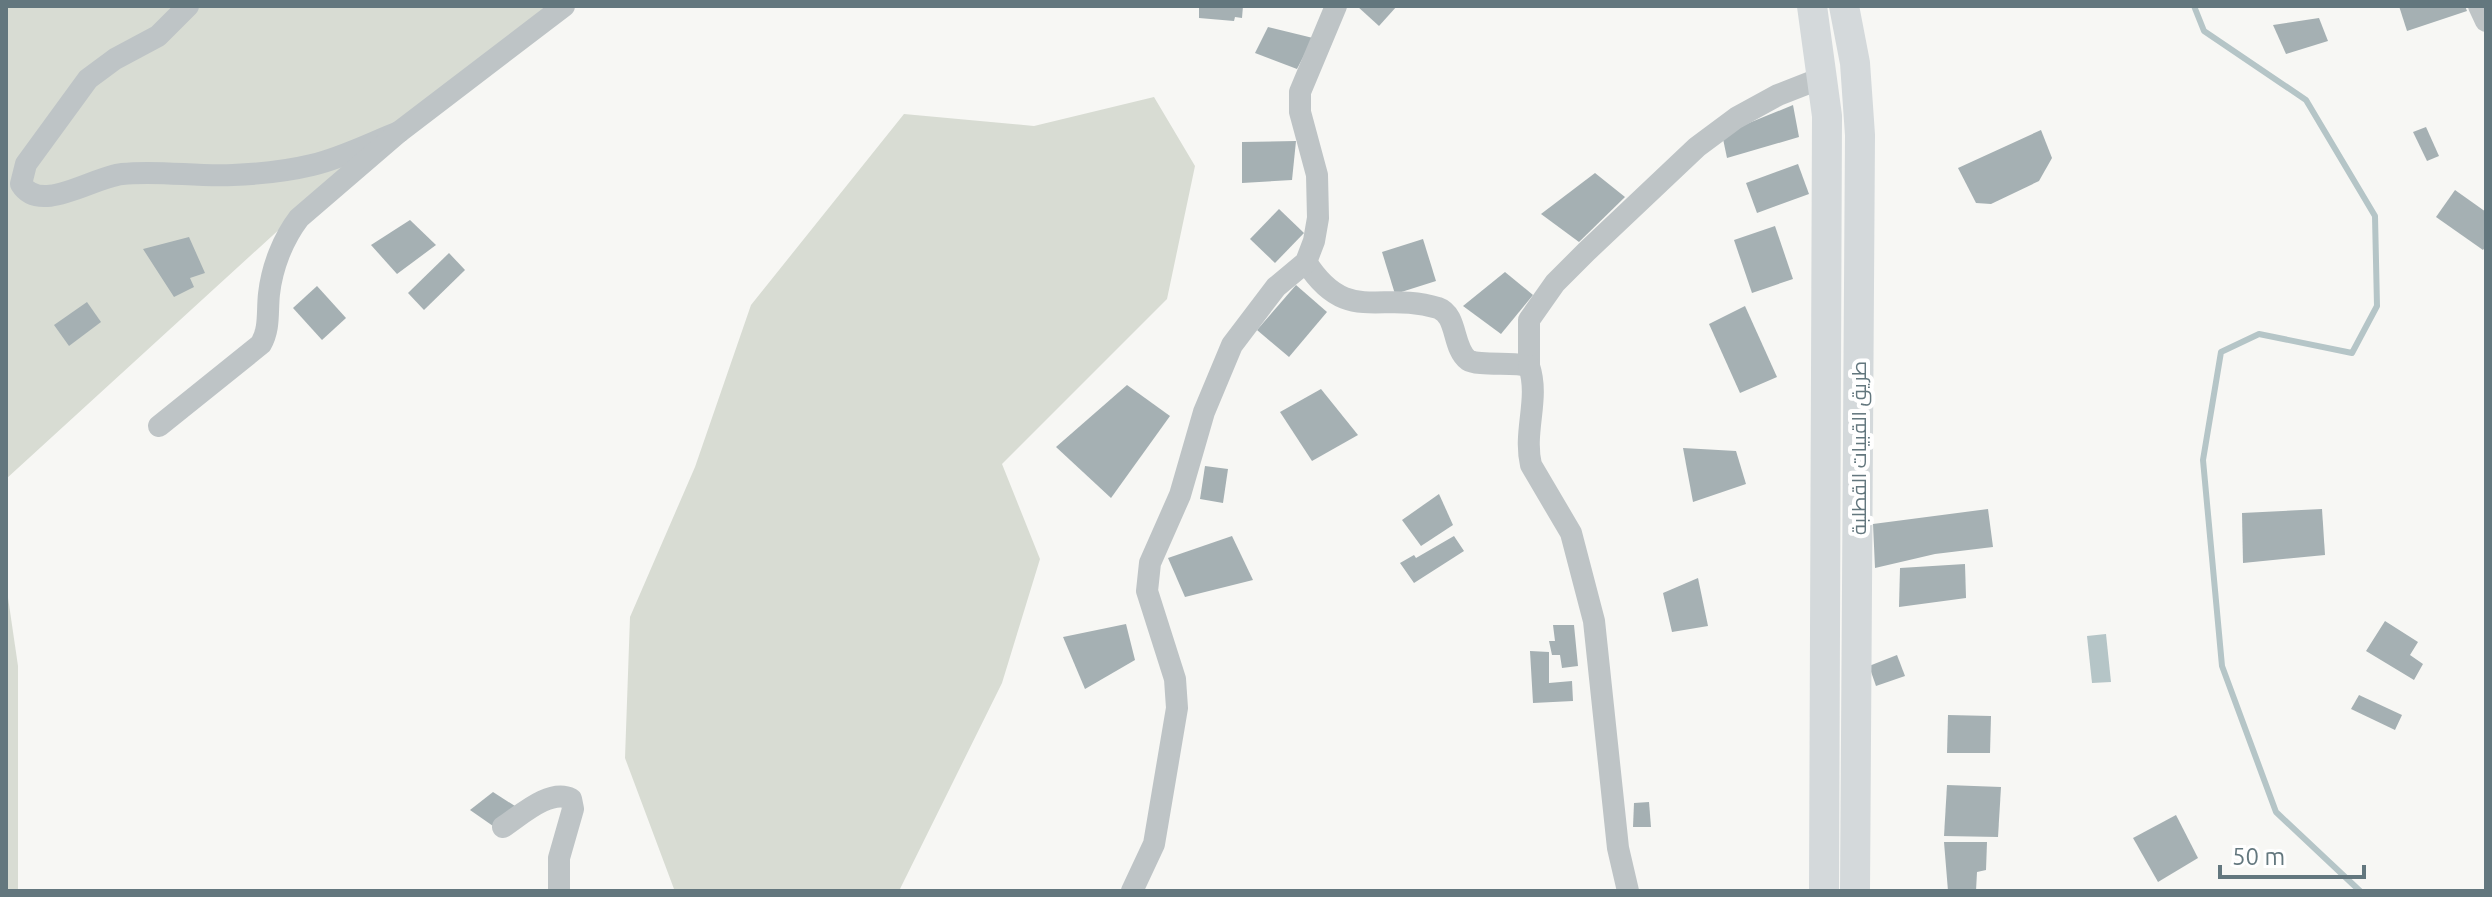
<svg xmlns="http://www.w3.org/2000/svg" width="2492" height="897" font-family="Ubuntu,Cairo,sans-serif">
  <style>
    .green { fill: #d8dcd3 }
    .water { fill: #b5c5c7 }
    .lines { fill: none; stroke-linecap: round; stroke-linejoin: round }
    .stream { stroke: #b5c5c7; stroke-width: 6 }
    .building { fill: #a5b0b3 }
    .minor { stroke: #bec4c6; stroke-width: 22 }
    .secondary { stroke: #d4d9db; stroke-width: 30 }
    .labels { text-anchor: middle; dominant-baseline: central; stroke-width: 8; stroke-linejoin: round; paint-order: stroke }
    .street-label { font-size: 20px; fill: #63777e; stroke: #fff }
  </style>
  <rect width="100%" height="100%" fill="#f7f7f4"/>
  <g class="green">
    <polygon points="6,6 562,6 377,140 6,479"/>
    <polygon points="1154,97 1195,166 1167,299 1002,464 1040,559 1002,683 899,891 674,889 625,758 630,617 695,467 751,305 904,114 1034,126"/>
    <polygon points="6,584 18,666 18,891 6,891"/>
  </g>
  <polygon class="water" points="2106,634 2111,682 2092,683 2087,636"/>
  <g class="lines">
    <polyline class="stream" points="2194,6 2204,31 2306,100 2375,216 2377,306 2352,353 2259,334 2221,352 2203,460 2222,666 2276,812 2360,891"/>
  </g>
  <g class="building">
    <polygon points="1199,6 1243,6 1242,18 1235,17 1234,21 1199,18"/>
    <polygon points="1357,6 1397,6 1379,26"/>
    <polygon points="2399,6 2465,6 2467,11 2407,31"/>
    <polygon points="2319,18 2328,41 2286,54 2273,25"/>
    <polygon points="1268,27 1313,38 1297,69 1255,53"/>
    <polygon points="1793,105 1799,137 1727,158 1722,134"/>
    <polygon points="2426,127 2439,156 2427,161 2413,132"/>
    <polygon points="2041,130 2052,158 2039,181 1991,204 1976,203 1958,168"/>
    <polygon points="1296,141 1292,180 1242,183 1242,142"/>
    <polygon points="1798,164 1809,194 1757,213 1746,183"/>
    <polygon points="1595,173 1625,197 1579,242 1541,214"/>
    <polygon points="2455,190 2486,212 2486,246 2483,250 2436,217"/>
    <polygon points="1279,209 1304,233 1275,263 1250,239"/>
    <polygon points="410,220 436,245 397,274 371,245"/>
    <polygon points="1775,226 1793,279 1752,293 1734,240"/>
    <polygon points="189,237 205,273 190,278 194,287 174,297 143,249"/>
    <polygon points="1423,239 1436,281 1395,294 1382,252"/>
    <polygon points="449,253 465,270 424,310 408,293"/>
    <polygon points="1505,272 1533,295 1501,334 1463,306"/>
    <polygon points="1296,285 1327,312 1289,357 1257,330"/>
    <polygon points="317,286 346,318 322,340 293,308"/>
    <polygon points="87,302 101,322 69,346 54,325"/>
    <polygon points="1745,306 1777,377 1740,393 1709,324"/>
    <polygon points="1127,385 1170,416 1111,498 1056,447"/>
    <polygon points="1321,389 1358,435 1312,461 1280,412"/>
    <polygon points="1683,448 1736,451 1746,484 1693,502"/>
    <polygon points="1205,466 1228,469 1223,503 1200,499"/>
    <polygon points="1439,494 1453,525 1421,546 1402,520"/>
    <polygon points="1988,509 1993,547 1935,554 1875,568 1873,524"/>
    <polygon points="2322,509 2325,555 2243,563 2242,513"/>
    <polygon points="1232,536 1253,580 1185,597 1168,558"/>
    <polygon points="1454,536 1464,551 1414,583 1400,563 1414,555 1416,558"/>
    <polygon points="1965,564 1966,598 1899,607 1900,568"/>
    <polygon points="1698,578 1708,626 1672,632 1663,593"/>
    <polygon points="2385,621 2418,642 2410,655 2423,664 2414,680 2366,651"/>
    <polygon points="1126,624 1135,660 1085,689 1063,637"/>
    <polygon points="1553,625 1574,625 1578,666 1562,668 1560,655 1552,655 1549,641 1555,641"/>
    <polygon points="1530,651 1549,652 1549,683 1572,681 1573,701 1533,703"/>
    <polygon points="1897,655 1905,676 1876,686 1869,666"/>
    <polygon points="2359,695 2402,715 2395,730 2351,709"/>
    <polygon points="1948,715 1991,716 1990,753 1947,753"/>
    <polygon points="1947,785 2001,787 1998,837 1944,836"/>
    <polygon points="493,792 518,808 493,826 470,810"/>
    <polygon points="1649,802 1651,827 1633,827 1634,803"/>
    <polygon points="2176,815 2198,858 2158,882 2133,838"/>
    <polygon points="1944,842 1987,842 1986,870 1977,872 1976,891 1948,891"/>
  </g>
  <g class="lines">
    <g class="minor">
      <path d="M 188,6 L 158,36 L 115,59 L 88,79 L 26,164 L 21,184 C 40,215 93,177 122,174 C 159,170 196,177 233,175 C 259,174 287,171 312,165 C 342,158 371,143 399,132"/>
      <polyline points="2479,6 2486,21"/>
      <path d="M 1306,262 C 1347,326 1380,290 1438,308 C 1458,315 1452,348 1468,360 C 1477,366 1514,362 1529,366 L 1529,320 L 1555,283 L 1587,251 L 1697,147 L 1736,118 L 1778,95 L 1824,77"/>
      <path d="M 1529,366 C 1540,399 1523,431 1531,465 L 1571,533 L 1594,621 L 1618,848 L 1628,891"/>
      <path d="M 159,426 L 261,344 C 270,328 267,312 269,294 C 272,267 283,239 299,218 L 399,132 L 564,6"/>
      <path d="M 503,827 C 520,816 550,788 571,799 L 573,809 L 559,858 L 559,891"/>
      <polyline points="1132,891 1154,844 1177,708 1175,679 1147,591 1150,563 1180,495 1204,412 1232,345 1276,287 1306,262 1314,241 1318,218 1317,175 1300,112 1300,92 1336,6"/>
    </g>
    <g class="secondary">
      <polyline points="1812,6 1827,116 1824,891"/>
      <polyline points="1844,6 1855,63 1860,135 1855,891"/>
    </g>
  </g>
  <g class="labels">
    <g class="street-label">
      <text transform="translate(1858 448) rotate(-90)">طريق القبيات القطلبة</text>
    </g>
  </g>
  <rect width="2492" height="897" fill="none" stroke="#63777e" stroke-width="16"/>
  <path d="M2220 865v12h144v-12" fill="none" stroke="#63777e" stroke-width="4"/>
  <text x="2232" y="865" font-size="24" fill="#63777e" stroke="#ffffff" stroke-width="6" paint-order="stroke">50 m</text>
</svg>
